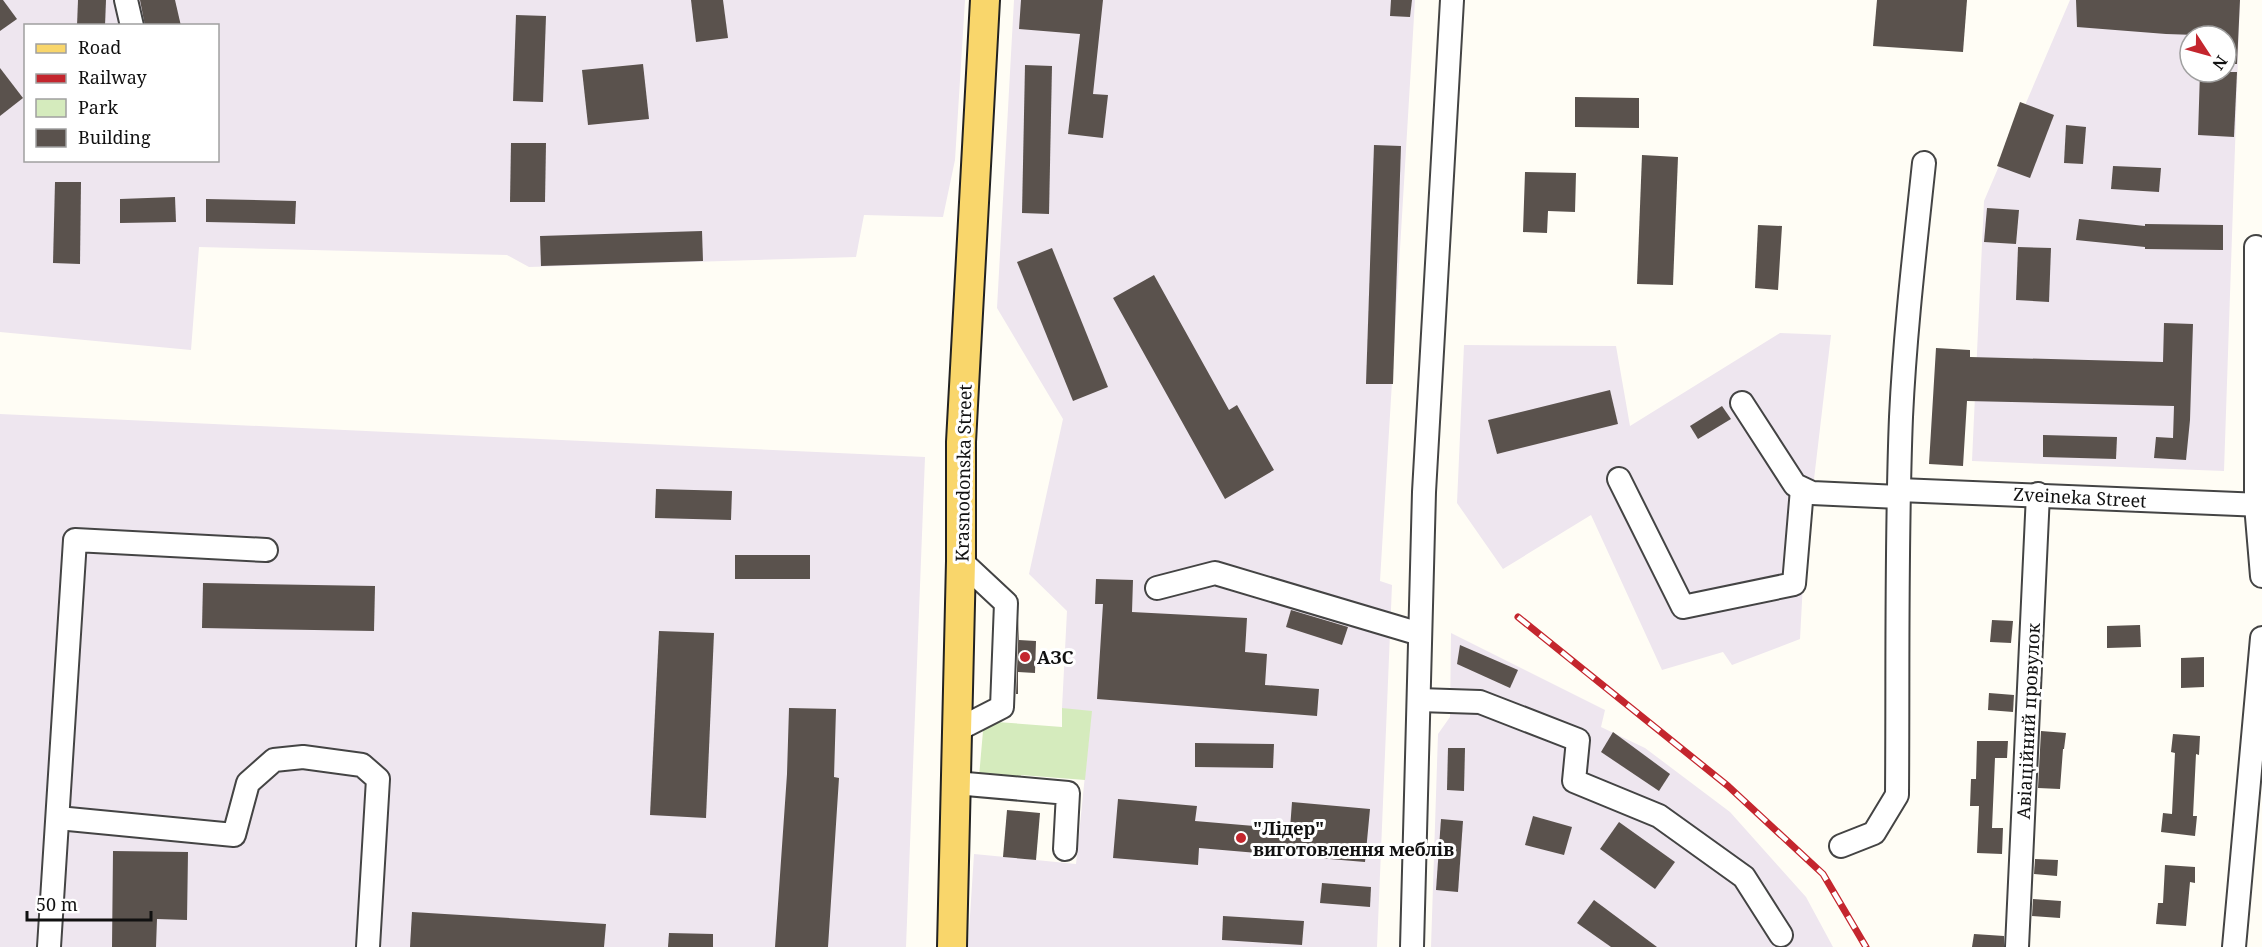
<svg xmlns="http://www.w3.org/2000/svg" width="2262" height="947" font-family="'Noto Serif',serif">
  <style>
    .industrial { fill: #eee6ef; fill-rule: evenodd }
    .green { fill: #d5ebbd }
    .building { fill: #5a524d }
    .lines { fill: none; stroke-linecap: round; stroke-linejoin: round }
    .minor-casing { stroke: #444; stroke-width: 26 }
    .major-casing { stroke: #222; stroke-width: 32 }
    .minor { stroke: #fff; stroke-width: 22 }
    .major { stroke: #f9d66b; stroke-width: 28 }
    .rail-casing { stroke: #c4262e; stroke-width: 7 }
    .rail { stroke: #fff; stroke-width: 4.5; stroke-dasharray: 14; stroke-linecap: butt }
    .poi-dot { fill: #c4262e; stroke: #fff; stroke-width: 2 }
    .labels { text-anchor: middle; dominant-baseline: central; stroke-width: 6; stroke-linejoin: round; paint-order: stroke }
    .street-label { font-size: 18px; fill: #111; stroke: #fff }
    .poi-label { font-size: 18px; font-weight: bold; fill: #111; stroke: #fff; text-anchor: start }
  </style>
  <rect width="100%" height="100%" fill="#fffdf5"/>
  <g class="industrial">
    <path d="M 0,0 L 965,0 L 955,160 L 943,217 L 864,215 L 856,257 L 529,267 L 507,255 L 199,247 L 191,350 L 0,332 ZM 26,26 L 218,26 L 218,160 L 26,160 Z"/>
    <polygon points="1014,0 1415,0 1380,581 1392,585 1377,947 968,947 974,854 1076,864 1091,716 1062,708 1067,611 1029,574 1063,419 997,308"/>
    <path d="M 2070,0 L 2240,0 L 2224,471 L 1972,461 L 1984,201 ZM 2190,36 L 2226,36 L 2226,72 L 2190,72 Z"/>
    <polygon points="1780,333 1831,335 1804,564 1800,639 1732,665 1723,652 1662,670 1591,515 1503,569 1457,503 1464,345 1616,346 1630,426"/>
    <polygon points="0,414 925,457 906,947 0,947"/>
    <polygon points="1451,633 1605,710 1601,727 1645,748 1730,812 1806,897 1833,947 1431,947 1438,734 1450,717"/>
  </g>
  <polygon class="green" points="1062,708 1092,711 1085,780 1021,775 1020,780 979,777 983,731 988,724 997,722 1062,727"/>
  <g class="building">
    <polygon points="0,0 3,0 17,19 0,31"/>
    <polygon points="78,0 106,0 105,26 77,26"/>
    <polygon points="140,0 175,0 181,26 145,26"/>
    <polygon points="691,0 723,0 728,38 696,42"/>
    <polygon points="1021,0 1103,0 1093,94 1108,95 1103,138 1068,134 1080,34 1019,29"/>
    <polygon points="1391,0 1412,0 1410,17 1390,16"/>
    <polygon points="1877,0 1967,0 1963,52 1873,46"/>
    <polygon points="2076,0 2240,0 2237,64 2226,64 2226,36 2166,34 2077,27"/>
    <polygon points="516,15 546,16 543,102 513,101"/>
    <polygon points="643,64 649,119 588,125 582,70"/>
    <polygon points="1025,65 1052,66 1049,214 1022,213"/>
    <polygon points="0,68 23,98 0,116"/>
    <polygon points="2200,72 2237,72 2234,137 2198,135"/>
    <polygon points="1575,97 1639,98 1639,128 1575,127"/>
    <polygon points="2020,102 2054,115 2030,178 1997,166"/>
    <polygon points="2066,125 2086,127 2083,164 2064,163"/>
    <polygon points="511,143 546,143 545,202 510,202"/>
    <polygon points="1374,145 1401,146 1393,384 1366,384"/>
    <polygon points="1642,155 1678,157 1673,285 1637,284"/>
    <polygon points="2113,166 2161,168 2159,192 2111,189"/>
    <polygon points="1525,172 1576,173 1575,212 1548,211 1547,233 1523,232"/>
    <polygon points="55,182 81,182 80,264 53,263"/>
    <polygon points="175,197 176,222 120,223 120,199"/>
    <polygon points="206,199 296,201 295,224 206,222"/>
    <polygon points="1987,208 2019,210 2016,244 1984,242"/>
    <polygon points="2079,219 2145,226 2145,224 2223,225 2223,250 2145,249 2145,247 2076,240"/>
    <polygon points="1758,225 1782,226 1778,290 1755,288"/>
    <polygon points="702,231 703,261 541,266 540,236"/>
    <polygon points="2018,247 2051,248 2049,302 2016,300"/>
    <polygon points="1052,248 1108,387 1073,401 1017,262"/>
    <polygon points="1154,275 1229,410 1237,405 1274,470 1225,499 1113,298"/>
    <polygon points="2164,323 2193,324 2190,420 2186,460 2154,458 2156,437 2173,438 2174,406 1967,401 1963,466 1929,464 1936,348 1970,350 1970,357 2163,362"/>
    <polygon points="1610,390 1618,424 1497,454 1488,420"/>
    <polygon points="1722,406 1731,419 1698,439 1690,426"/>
    <polygon points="2043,435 2117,437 2116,459 2043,457"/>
    <polygon points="656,489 732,491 731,520 655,518"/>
    <rect x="735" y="555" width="75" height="24"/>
    <polygon points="1096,579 1133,580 1132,612 1247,618 1245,652 1267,654 1265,685 1319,689 1317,716 1097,699 1103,604 1095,604"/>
    <polygon points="203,583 375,586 374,631 202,628"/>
    <polygon points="1291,610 1348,627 1342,645 1286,627"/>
    <polygon points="1019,619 1019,640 1036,641 1035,673 1018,672 1018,694 1016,694"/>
    <polygon points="1992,620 2013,621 2011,643 1990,642"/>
    <polygon points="2140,625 2141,647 2107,648 2107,626"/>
    <polygon points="659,631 714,633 706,818 650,815"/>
    <polygon points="1460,645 1518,670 1510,688 1457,664"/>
    <polygon points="2204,657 2204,687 2181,688 2181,658"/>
    <polygon points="1989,693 2014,695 2013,712 1988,710"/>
    <polygon points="789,708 836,709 834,777 839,778 828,947 775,947 787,774"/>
    <polygon points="2041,731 2066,733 2064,749 2063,749 2060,789 2038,788"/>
    <polygon points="1613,732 1670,774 1659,791 1601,752"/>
    <polygon points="2173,734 2200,736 2199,755 2196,754 2193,816 2197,816 2195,836 2161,832 2163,813 2172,814 2175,753 2171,752"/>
    <polygon points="1977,741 2008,741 2007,758 1995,758 1992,828 2003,828 2002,854 1977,853 1979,806 1970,806 1971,779 1976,779"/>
    <polygon points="1195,743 1274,744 1273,768 1195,767"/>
    <polygon points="1448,748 1465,748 1464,791 1447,790"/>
    <polygon points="1118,799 1197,806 1195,821 1290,829 1292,802 1370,809 1365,862 1199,848 1198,865 1113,858"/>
    <polygon points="1007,810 1040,813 1036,860 1003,857"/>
    <polygon points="1533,816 1572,827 1564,855 1525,845"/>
    <polygon points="1441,819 1463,821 1458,892 1436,890"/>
    <polygon points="1619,822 1675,862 1655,889 1600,849"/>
    <polygon points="113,851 188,852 187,920 157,919 156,947 112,947"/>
    <polygon points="2035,859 2058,860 2057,876 2034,874"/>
    <polygon points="2165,865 2195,867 2195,883 2190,882 2186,926 2156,924 2158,903 2163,903"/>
    <polygon points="1322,883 1371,887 1370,907 1320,903"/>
    <polygon points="2033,899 2061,901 2060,918 2032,916"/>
    <polygon points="1594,900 1657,947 1611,947 1577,923"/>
    <polygon points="412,912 606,924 604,947 410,947"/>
    <polygon points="1223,916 1304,921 1302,945 1222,940"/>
    <polygon points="669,933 713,934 713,947 668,947"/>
    <polygon points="1974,934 2004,936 2004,947 1972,947"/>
  </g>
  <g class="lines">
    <defs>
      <g id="minor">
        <polyline points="126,0 132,26"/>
        <polyline points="2256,247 2256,505 2262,576"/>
        <polyline points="1742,403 1795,485 1812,493 1899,497"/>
        <polyline points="1619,479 1683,607 1794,584 1802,489"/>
        <polyline points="1899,490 2262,505"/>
        <polyline points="1157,588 1215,573 1420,634"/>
        <polyline points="1419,700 1480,702 1578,740 1574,781 1659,816 1744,877 1781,935"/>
        <polyline points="957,730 1002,707 1006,603 961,561"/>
        <polyline points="955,783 1068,793 1065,849"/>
        <polyline points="58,818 234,835 248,783 274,760 303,757 362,765 378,779 368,947"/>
        <path d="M 1841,846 L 1874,833 L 1897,795 C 1898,669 1896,543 1901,417 C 1905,332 1915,248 1924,163"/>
        <polyline points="49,947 75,540 266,550"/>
        <polyline points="1412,947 1424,492 1452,0"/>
        <polyline points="2017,947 2038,494"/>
        <polyline points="2234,947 2262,638"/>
      </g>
      <polyline id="major" points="952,947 961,561 961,442 985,0"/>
    </defs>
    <use href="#minor" class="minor-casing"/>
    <use href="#major" class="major-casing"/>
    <use href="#minor" class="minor"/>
    <use href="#major" class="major"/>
    <defs>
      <polyline id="rail" points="1518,617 1728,786 1823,874 1866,947"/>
    </defs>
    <use href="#rail" class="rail-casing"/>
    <use href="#rail" class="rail"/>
  </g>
  <g class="poi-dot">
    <circle cx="1025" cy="657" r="6"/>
    <circle cx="1241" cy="838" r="6"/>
  </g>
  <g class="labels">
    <g class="street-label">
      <text transform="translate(963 473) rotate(-89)">Krasnodonska Street</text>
      <text transform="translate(2080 497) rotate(3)">Zveineka Street</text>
      <text transform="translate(2028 721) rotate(-87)">Авіаційний провулок</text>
    </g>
    <g class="poi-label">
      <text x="1037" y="657">АЗС</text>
      <text x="1253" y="828">"Лідер"<tspan x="1253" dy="21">виготовлення меблів</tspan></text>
    </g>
  </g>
  <rect x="24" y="24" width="195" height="138" fill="#ffffff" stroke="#a0a0a0" stroke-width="1.5"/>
  <rect x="36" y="44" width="30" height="9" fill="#f9d66b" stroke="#a0a0a0" stroke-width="1.5"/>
  <text x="78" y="54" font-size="18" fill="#111111">Road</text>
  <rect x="36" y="74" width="30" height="9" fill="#c4262e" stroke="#a0a0a0" stroke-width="1.5"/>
  <text x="78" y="84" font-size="18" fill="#111111">Railway</text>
  <rect x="36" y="99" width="30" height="18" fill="#d5ebbd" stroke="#a0a0a0" stroke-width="1.5"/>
  <text x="78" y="114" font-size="18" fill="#111111">Park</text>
  <rect x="36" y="129" width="30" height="18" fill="#5a524d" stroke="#a0a0a0" stroke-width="1.5"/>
  <text x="78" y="144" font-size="18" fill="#111111">Building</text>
  <g transform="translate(2208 54) rotate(126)"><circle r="28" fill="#ffffff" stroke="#a0a0a0" stroke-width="1.5"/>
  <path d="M0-4.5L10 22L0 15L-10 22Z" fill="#c4262e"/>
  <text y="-9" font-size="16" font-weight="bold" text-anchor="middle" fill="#111111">N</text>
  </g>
  <path d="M27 911v9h124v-9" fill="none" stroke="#111111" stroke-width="3"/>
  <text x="36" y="911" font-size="18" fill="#111111" stroke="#ffffff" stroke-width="4.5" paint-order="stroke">50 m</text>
</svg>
